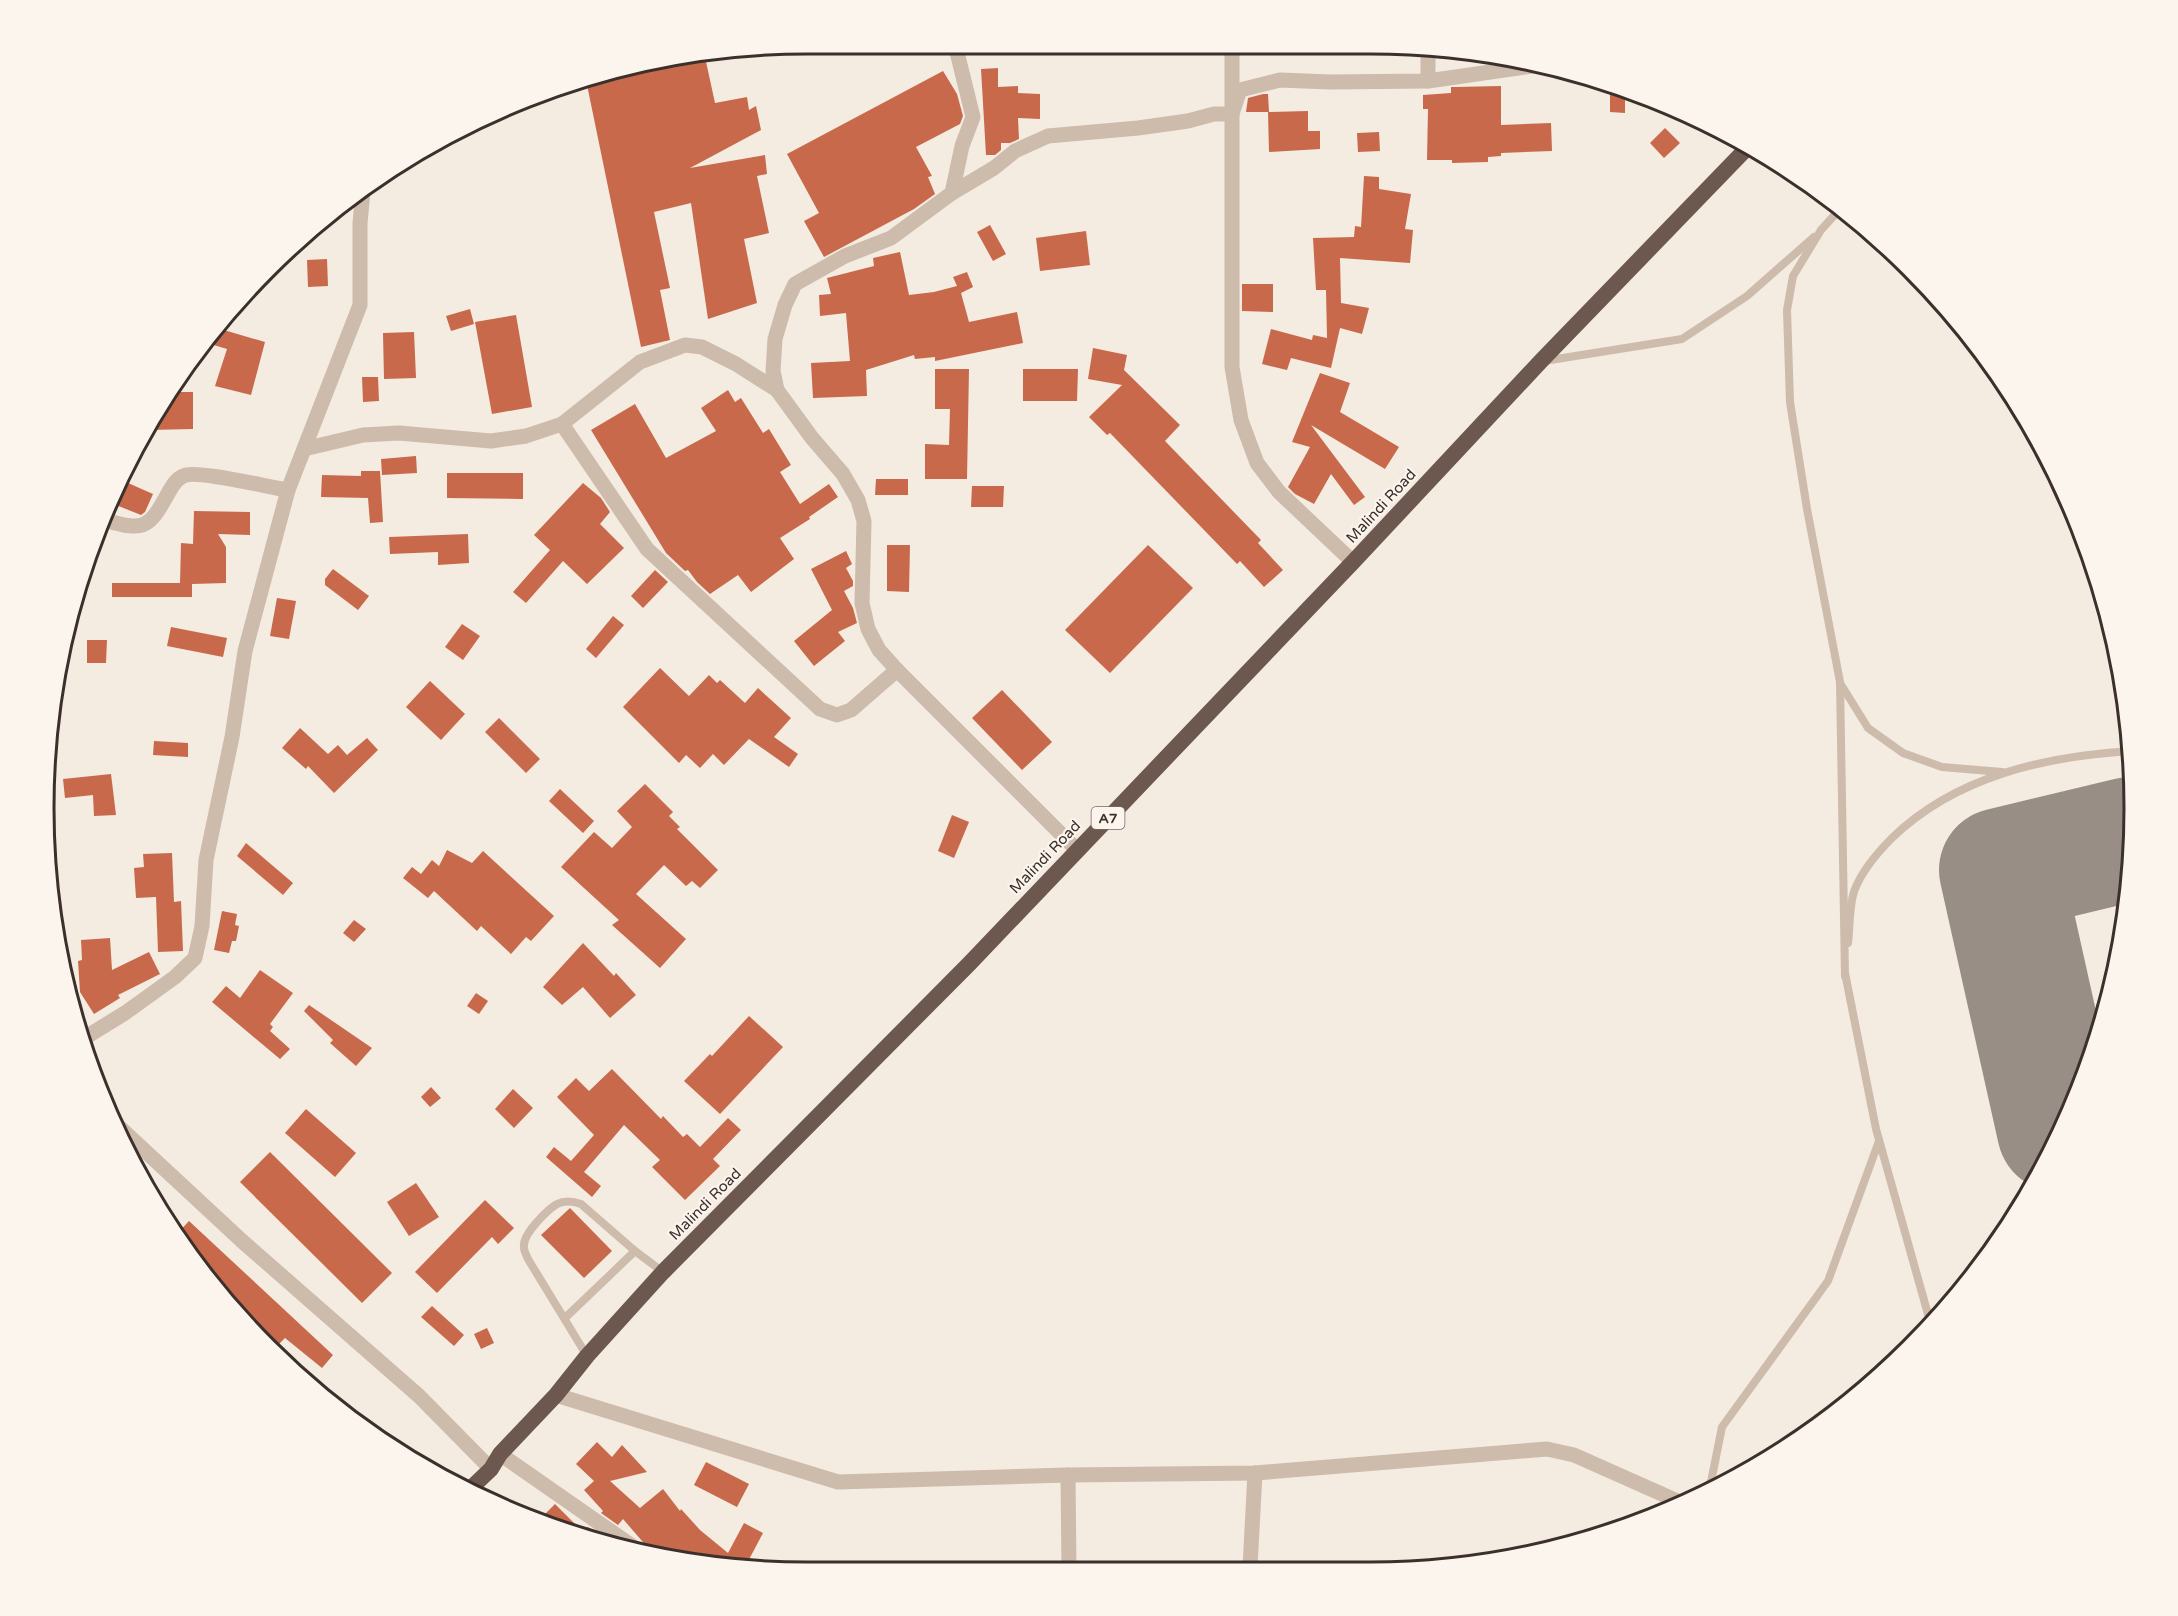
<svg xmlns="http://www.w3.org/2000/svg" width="2178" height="1616" font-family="'Varela Round',sans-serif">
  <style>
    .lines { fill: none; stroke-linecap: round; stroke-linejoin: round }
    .runway { stroke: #988e86; stroke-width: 124 }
    .building { fill: #c8694b }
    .service { stroke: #cdbbac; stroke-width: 8 }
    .minor { stroke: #cdbbac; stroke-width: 15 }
    .trunk { stroke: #6c584f; stroke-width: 16 }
    .labels { text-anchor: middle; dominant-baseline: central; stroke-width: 4.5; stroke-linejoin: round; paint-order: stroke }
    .shield { fill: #fbf5ee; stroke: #756b66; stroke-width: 1.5 }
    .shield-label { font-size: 14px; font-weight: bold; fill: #3b302b }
    .street-label { font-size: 15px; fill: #3b302b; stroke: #fbf5ee }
    .rim { fill: none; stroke: #3b302b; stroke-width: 3 }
  </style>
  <rect width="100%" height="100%" fill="#f4ebe1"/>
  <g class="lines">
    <polyline class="runway" points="2059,1130 2001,870 2130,839"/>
  </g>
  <g class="building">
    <polygon points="705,57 715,103 747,97 749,110 756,106 761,130 690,168 765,155 767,174 757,176 769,233 744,239 757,303 708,319 691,203 654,212 670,288 660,290 670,340 641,347 586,80 610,70"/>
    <polygon points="998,68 998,87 1018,86 1018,93 1040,94 1040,119 1018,118 1019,139 1010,143 1001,143 1001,150 995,155 986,155 981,69"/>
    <polygon points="943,71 957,94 963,116 960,124 916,147 932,176 928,177 935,194 914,209 824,257 804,221 819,213 787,154"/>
    <polygon points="1610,85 1625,91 1625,113 1610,112"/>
    <polygon points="1501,86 1501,125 1551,123 1552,151 1501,153 1501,156 1488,157 1488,162 1452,163 1452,160 1427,160 1428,109 1423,109 1423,95 1451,93 1451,87 1456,87"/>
    <polygon points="1263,94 1268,94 1269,112 1246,112 1248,98"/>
    <polygon points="1308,111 1308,131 1320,131 1320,149 1269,152 1268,112"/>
    <polygon points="1665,128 1680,143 1664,158 1650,143"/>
    <polygon points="1379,132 1380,151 1358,152 1357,133"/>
    <polygon points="1364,176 1379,177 1379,189 1411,194 1405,229 1413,230 1410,263 1340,258 1341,303 1369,308 1362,334 1340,328 1331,368 1291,358 1287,370 1262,364 1271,329 1312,340 1313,335 1327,338 1326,290 1316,290 1313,238 1354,237 1355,226 1361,227"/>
    <polygon points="990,225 1006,254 993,261 977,232"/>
    <polygon points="1086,231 1090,265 1040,271 1036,238"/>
    <polygon points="900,252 909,295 934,292 957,286 953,277 967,272 973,287 961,293 969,322 1017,312 1023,343 935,361 935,357 915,359 914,355 866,370 867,396 813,398 811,363 850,361 846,313 820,316 819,295 831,294 827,278 874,266 873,258"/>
    <polygon points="327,259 328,286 308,287 307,260"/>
    <polygon points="1242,284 1273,284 1273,312 1242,311"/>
    <polygon points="470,309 474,324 451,331 446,316"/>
    <polygon points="516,315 532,407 492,414 475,322"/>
    <polygon points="217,328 265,342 251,395 215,386 227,349 207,343"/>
    <polygon points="414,332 416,378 384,379 383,333"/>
    <polygon points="1093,348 1127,355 1124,370 1180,425 1165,441 1261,540 1258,543 1283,570 1264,587 1240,561 1237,564 1110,433 1107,435 1089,417 1122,385 1088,379"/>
    <polygon points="935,369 969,369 967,479 925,479 925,444 949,445 950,409 935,409"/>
    <polygon points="1023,369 1078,369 1077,401 1023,401"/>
    <polygon points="1320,373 1350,383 1340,412 1399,447 1385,469 1311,425 1365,497 1354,505 1331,474 1314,504 1295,494 1288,487 1310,447 1292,442"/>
    <polygon points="362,377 378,377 379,401 363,402"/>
    <polygon points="728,390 735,402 741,398 763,433 769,429 791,465 780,472 800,504 829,484 838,497 809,517 810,519 780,538 794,559 751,592 738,575 710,594 697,582 688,570 685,571 666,553 591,430 635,404 666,458 716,431 701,408"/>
    <polygon points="174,392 193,392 193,429 149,430"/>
    <polygon points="416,456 417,473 382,475 381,459"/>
    <polygon points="361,471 380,471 383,522 370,523 368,498 321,497 322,475 361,476"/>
    <polygon points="447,473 523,473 523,499 447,498"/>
    <polygon points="119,479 153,494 145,512 141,515 111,503"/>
    <polygon points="876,479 908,479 908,495 875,495"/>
    <polygon points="583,483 601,498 610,512 600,524 624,548 587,584 563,561 526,603 513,592 550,550 534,535"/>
    <polygon points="972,486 1004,486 1003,507 971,507"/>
    <polygon points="194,511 250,512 250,535 218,534 226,547 226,583 192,584 192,597 112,597 112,583 180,583 181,543 193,544"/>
    <polygon points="468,534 469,563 438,565 438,552 390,554 389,537"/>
    <polygon points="887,545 910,545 909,592 887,591"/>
    <polygon points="1148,545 1193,588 1110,673 1065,630"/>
    <polygon points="846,551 852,564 846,568 853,581 853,586 844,591 853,608 857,623 838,632 845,641 814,666 794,641 832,610 811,569"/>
    <polygon points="333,569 369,596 358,610 325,585 325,579"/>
    <polygon points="655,570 668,582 643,608 631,596"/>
    <polygon points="277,598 296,601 289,639 270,636"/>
    <polygon points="613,616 624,625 596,658 586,649"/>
    <polygon points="462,624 480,636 463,660 445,647"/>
    <polygon points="171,627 227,638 223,657 167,646"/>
    <polygon points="87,640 107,640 106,663 87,663"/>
    <polygon points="660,668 689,696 709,675 717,683 720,680 745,703 758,688 791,718 774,737 798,754 789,767 749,739 724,765 713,754 700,768 686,755 679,763 623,707"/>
    <polygon points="430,681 465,714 441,740 406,707"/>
    <polygon points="1002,690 1052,742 1022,770 972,718"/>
    <polygon points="499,718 540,759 526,773 485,732"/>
    <polygon points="300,728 328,754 338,745 347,755 367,738 378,750 334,793 308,766 306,769 282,748"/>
    <polygon points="154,741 188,743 188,757 153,755"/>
    <polygon points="111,774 116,815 94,816 93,795 65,798 63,779"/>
    <polygon points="645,784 673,812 669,816 680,827 677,829 718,870 700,888 692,881 686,886 664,865 636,894 686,939 660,968 612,925 619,920 561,867 594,832 612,848 632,827 617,811"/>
    <polygon points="560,789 594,821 583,833 549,801"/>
    <polygon points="952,815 969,822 954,858 938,851"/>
    <polygon points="246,843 293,883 283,895 237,856"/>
    <polygon points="447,850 472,863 483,851 554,916 531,941 526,937 511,954 481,926 477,931 434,891 428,898 403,878 412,867 421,874 432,860 439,866"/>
    <polygon points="172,853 174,902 181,901 183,951 158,952 156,897 136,898 134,868 144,867 143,854"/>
    <polygon points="222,911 237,914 235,925 239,926 236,941 232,941 229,953 214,950"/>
    <polygon points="354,920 366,929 354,942 343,933"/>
    <polygon points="110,938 112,970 149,952 160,974 118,995 120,998 94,1014 80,992 78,961 82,960 81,940"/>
    <polygon points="583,943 614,976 616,973 636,995 610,1018 583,987 562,1005 543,987"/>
    <polygon points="260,970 293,993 270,1024 273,1027 270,1031 290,1049 280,1059 212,1002 226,986 240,998"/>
    <polygon points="476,993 488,1001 479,1014 467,1006"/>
    <polygon points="309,1005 372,1048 356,1066 330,1043 333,1040 304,1011"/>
    <polygon points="749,1016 783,1047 720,1114 684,1081 710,1054 712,1056"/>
    <polygon points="612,1069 661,1119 663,1116 683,1137 687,1134 700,1147 728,1118 741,1130 713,1159 720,1166 685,1200 652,1167 660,1160 624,1125 584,1172 601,1186 592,1197 546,1157 554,1147 571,1161 594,1135 557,1097 576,1078 589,1091"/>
    <polygon points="431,1087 441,1098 430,1107 421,1097"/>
    <polygon points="513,1089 533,1108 514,1128 495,1109"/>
    <polygon points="306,1109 356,1153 335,1177 285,1133"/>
    <polygon points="270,1152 392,1273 362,1303 240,1182"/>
    <polygon points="416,1183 439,1217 409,1236 387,1202"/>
    <polygon points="485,1200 514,1228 498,1244 492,1237 437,1293 415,1272"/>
    <polygon points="570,1208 612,1251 584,1278 541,1235"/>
    <polygon points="189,1221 333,1355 322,1368 285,1338 273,1350 201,1273 176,1235"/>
    <polygon points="432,1306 464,1335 454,1346 421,1317"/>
    <polygon points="487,1328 494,1343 481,1349 474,1334"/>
    <polygon points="597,1442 612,1457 622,1445 647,1472 610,1481 640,1508 663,1489 680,1511 681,1509 700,1530 728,1553 744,1523 763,1533 745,1567 746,1569 649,1549 623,1519 618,1525 601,1513 603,1511 584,1490 594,1481 576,1464"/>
    <polygon points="706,1462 749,1484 737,1507 694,1485"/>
    <polygon points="555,1504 583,1532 588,1527 605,1539 563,1532 541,1522 544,1519 542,1517"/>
  </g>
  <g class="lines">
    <g class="service">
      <polyline points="1840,209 1821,230 1793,276 1787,310 1790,402 1807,509 1840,682 1845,976"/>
      <polyline points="1544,361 1682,339 1747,296 1814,237"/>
      <polyline points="1840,683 1868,728 1903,753 1942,767 2002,772"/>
      <path d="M 1848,943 C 1850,928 1849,903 1855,889 C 1863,869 1877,853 1892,838 C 1956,776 2046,756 2132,751"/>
      <polyline points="1845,973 1876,1129 1931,1325"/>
      <polyline points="565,1318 635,1251"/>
      <path d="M 587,1356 L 528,1259 C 526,1254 523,1250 524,1245 C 524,1233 547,1210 557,1204 C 565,1200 573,1201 581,1204 L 635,1251 L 663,1272"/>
      <polyline points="1710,1487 1722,1427 1828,1281 1879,1141"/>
    </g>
    <g class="minor">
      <polyline points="1232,45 1232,367 1241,420 1257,463 1279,492 1353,562"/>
      <polyline points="1428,81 1428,47"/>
      <polyline points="952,193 994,168 1015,151 1048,136 1138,128 1188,121 1214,114 1232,114 1240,90 1280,80 1330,82 1428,81 1539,65"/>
      <polyline points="777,390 773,371 775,339 785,305 795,284 845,256 891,238 952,193 962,146 973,117 955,44"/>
      <polyline points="562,424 647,549 820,709 837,715 851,710 897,670"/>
      <polyline points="304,449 363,435 399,433 491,441 526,436 562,424 640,362 685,345 702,347 736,364 777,390 812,438 843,474 858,500 864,521 862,603 868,629 879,650 897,670 1077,850"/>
      <path d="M 105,520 C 147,533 150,526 170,490 C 174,483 178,477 186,475 C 202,471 268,487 288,490"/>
      <polyline points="81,1040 125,1013 175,977 195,958 202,926 206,860 232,737 245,651 288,490 360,305 360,223 363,191"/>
      <polyline points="116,1124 242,1241 419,1396 491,1469"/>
      <polyline points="556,1395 838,1482 1068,1475 1255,1473 1547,1449 1574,1455 1682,1503"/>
      <polyline points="500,1454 632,1546"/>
      <polyline points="1068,1475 1069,1569"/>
      <polyline points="1250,1567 1255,1473"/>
    </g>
    <polyline class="trunk" points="469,1490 491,1469 500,1454 556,1395 587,1356 663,1272 969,964 1353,562 1541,361 1749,146"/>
  </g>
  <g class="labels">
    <rect class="shield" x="1091.5" y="807" width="33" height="22" rx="4.5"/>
    <g class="shield-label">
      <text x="1108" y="818">A7</text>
    </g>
    <g class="street-label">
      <text transform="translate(1381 506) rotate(-47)">Malindi Road</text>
      <text transform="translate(1045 857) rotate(-46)">Malindi Road</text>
      <text transform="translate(705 1204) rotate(-45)">Malindi Road</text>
    </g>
  </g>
  <path d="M0 0H2178V1616H0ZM808 54H1370A754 754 0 0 1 2124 808V808A754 754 0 0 1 1370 1562H808A754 754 0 0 1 54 808V808A754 754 0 0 1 808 54Z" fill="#fbf5ee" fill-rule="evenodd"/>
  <path class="rim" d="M808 54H1370A754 754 0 0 1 2124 808V808A754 754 0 0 1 1370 1562H808A754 754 0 0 1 54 808V808A754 754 0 0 1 808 54Z"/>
</svg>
